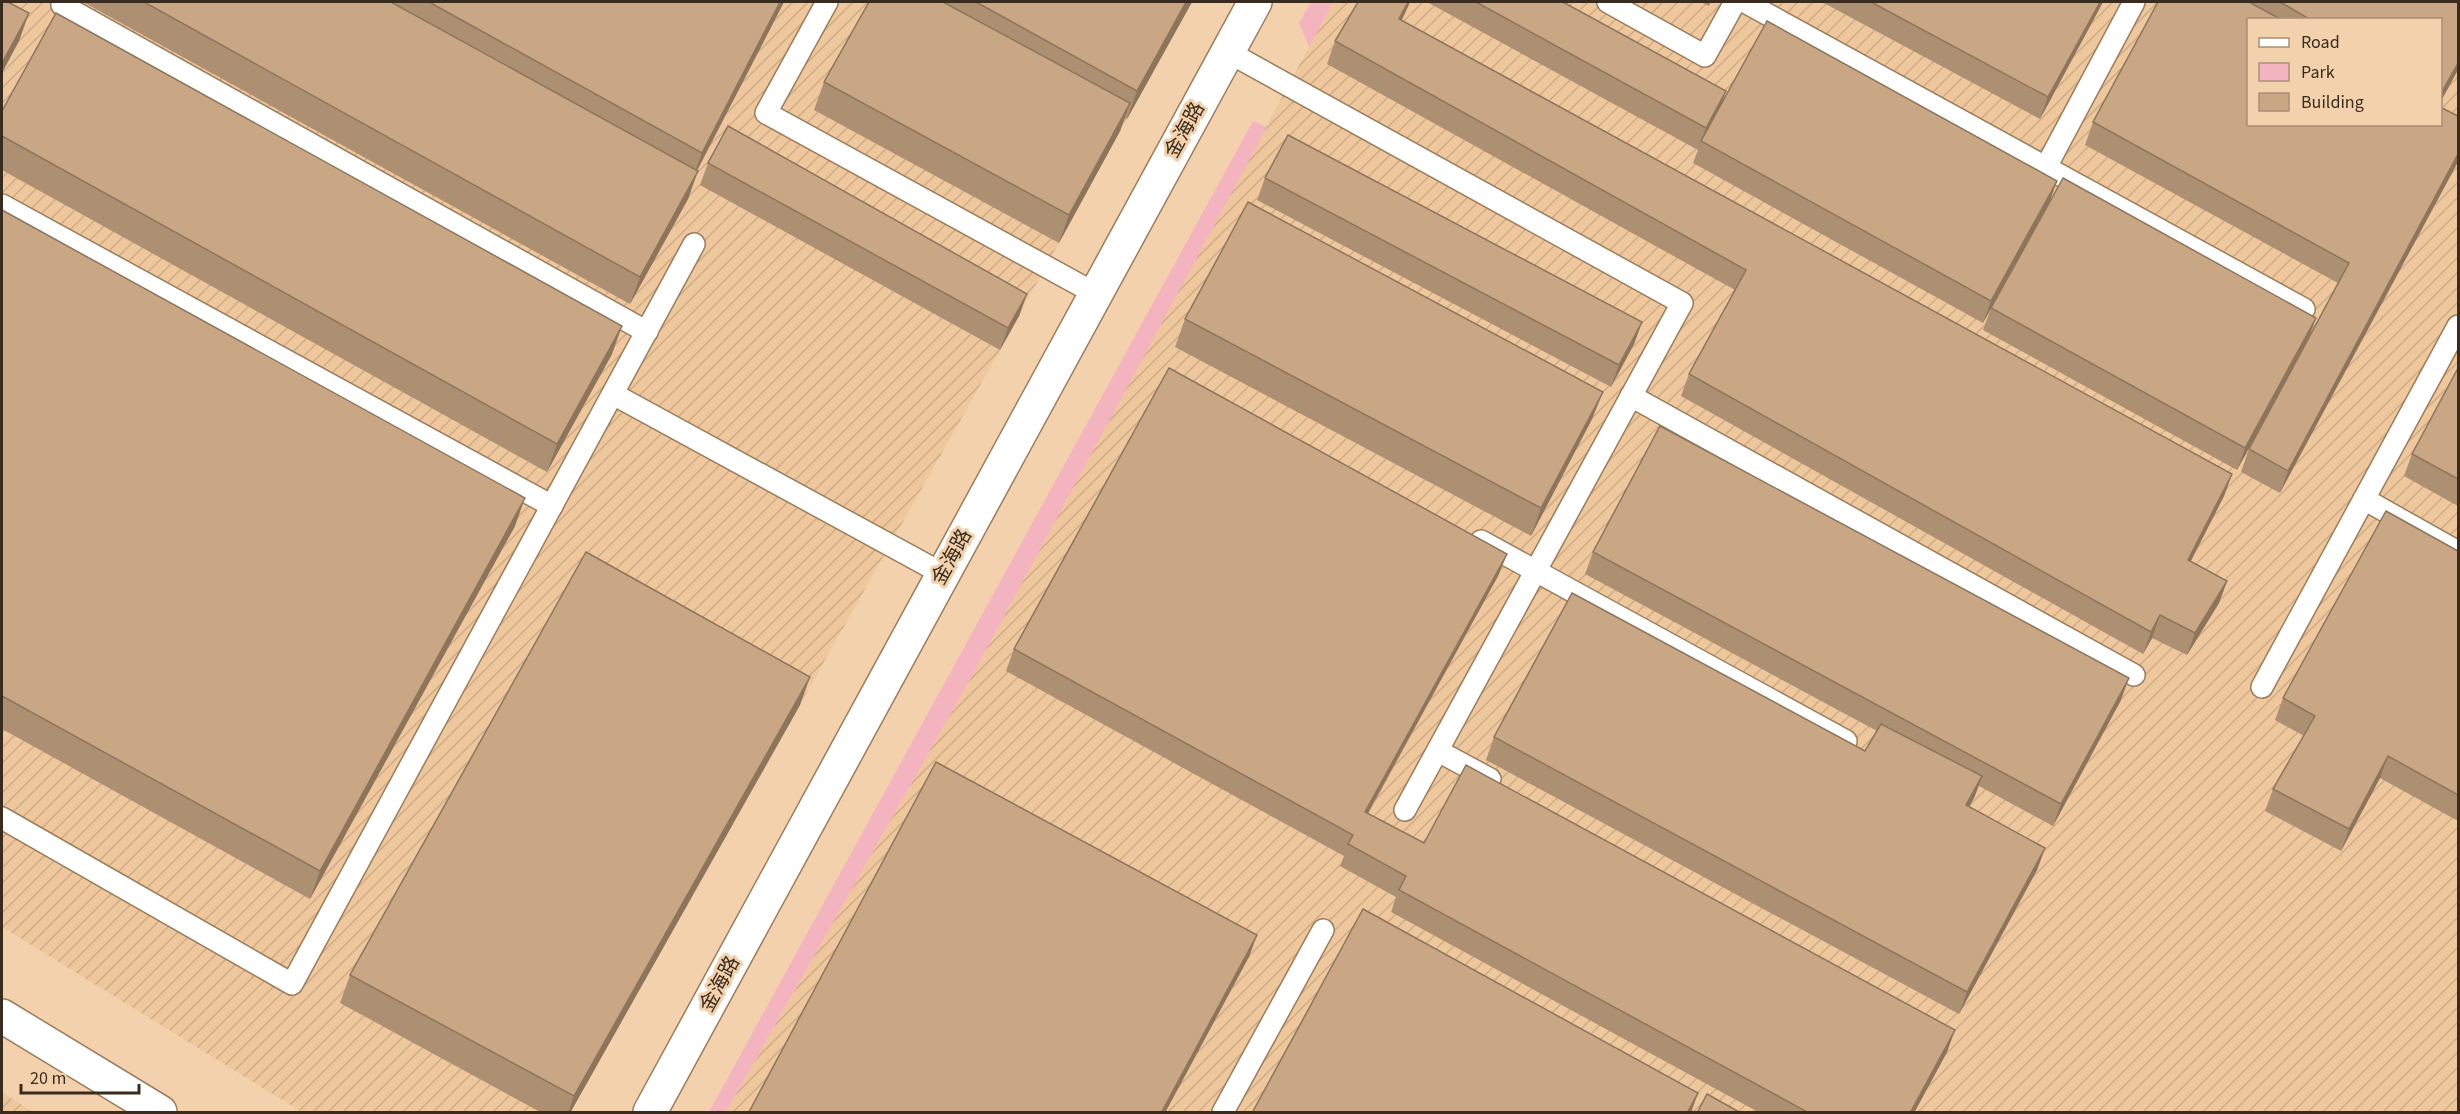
<svg xmlns="http://www.w3.org/2000/svg" width="2460" height="1114" font-family="'Source Sans 3','Noto Sans SC',sans-serif">
  <style>
    .industrial { fill: url(#industrial-furrows); fill-rule: evenodd }
    .green { fill: #f4b4bf }
    .lines { fill: none; stroke-linecap: round; stroke-linejoin: round }
    .lane-casing { stroke: #9c7c5a; stroke-width: 24 }
    .secondary-casing { stroke: #9c7c5a; stroke-width: 36 }
    .lane { stroke: #fff; stroke-width: 21 }
    .secondary { stroke: #fff; stroke-width: 33 }
    .wall { fill: #ad9072 }
    .shaded-wall { fill: #8d755c }
    .building { fill: #c9a784; stroke: #8d755c; stroke-width: 1.5 }
    .labels { text-anchor: middle; dominant-baseline: central; stroke-width: 6; stroke-linejoin: round; paint-order: stroke }
    .street-label { font-size: 20px; fill: #392c1e; stroke: #f4d1ad }
  </style>
  <defs>
    <pattern id="industrial-furrows" width="10" height="10" patternUnits="userSpaceOnUse" patternTransform="scale(1.5)"><rect width="10" height="10" fill="#efc79d"/><path d="M-1 1l2-2M0 10L10 0M9 11l2-2" fill="none" stroke="#ceab87"/></pattern>
  </defs>
  <rect width="100%" height="100%" fill="#f4d1ad"/>
  <g class="industrial">
    <polygon points="2,2 1191,2 1000,350 570,1112 302,1112 2,927"/>
    <path d="M 1333,2 L 2458,2 L 2458,1112 L 726,1112 L 973,674 ZM 2248,20 L 2440,20 L 2440,124 L 2248,124 Z"/>
    <polygon points="2,1092 33,1112 2,1112"/>
  </g>
  <g class="green">
    <polygon points="1311,2 1333,2 1309,47 1299,23"/>
    <polygon points="1253,121 1267,127 973,674 726,1112 709,1112"/>
  </g>
  <g class="lines">
    <defs>
      <g id="lane">
        <polyline points="827,2 766,113 1096,294"/>
        <polyline points="1608,2 1705,56 1735,2"/>
        <polyline points="1745,2 2304,309"/>
        <polyline points="62,5 647,332"/>
        <polyline points="1228,52 1682,303 1405,810"/>
        <polyline points="2046,167 2134,2"/>
        <polyline points="2,205 552,506"/>
        <polyline points="613,394 943,574"/>
        <polyline points="1631,396 2134,675"/>
        <polyline points="2364,499 2458,552"/>
        <polyline points="1481,541 1846,741"/>
        <polyline points="2262,687 2458,326"/>
        <polyline points="1438,751 1490,779"/>
        <polyline points="2,818 292,984 694,244"/>
        <polyline points="1223,1112 1323,930"/>
      </g>
      <g id="secondary">
        <polyline points="2,1016 160,1112"/>
        <polyline points="650,1112 1255,2"/>
      </g>
    </defs>
    <use href="#lane" class="lane-casing"/>
    <use href="#secondary" class="secondary-casing"/>
    <use href="#lane" class="lane"/>
    <use href="#secondary" class="secondary"/>
  </g>
  <g class="wall">
    <polygon points="83,2 784,2 697,171 688,199 630,304"/>
    <polygon points="869,2 1192,2 1127,119 1125,118 1120,131 1059,243 814,110 824,82"/>
    <polygon points="1358,2 1410,2 1402,20 2232,474 2224,496 2191,561 2227,581 2219,603 2187,655 2152,638 2143,654 1681,396 1689,374 1735,290 1327,64 1335,41"/>
    <polygon points="1427,2 1563,2 1726,91 1722,103 2057,181 2049,203 1983,323 1693,163 1698,150"/>
    <polygon points="1700,2 1711,2 1709,6"/>
    <polygon points="1822,2 2103,2 2040,119"/>
    <polygon points="2158,2 2458,2 2440,20 2248,20 2440,124 2280,493 2241,472 2249,449 2281,390 2237,470 1983,330 1991,308 2310,337 2338,283 2085,145 2093,122"/>
    <polygon points="2,111 612,354 547,472 2,170"/>
    <polygon points="708,163 1027,294 1019,316 1000,350 700,185"/>
    <polygon points="1265,178 1642,322 1634,344 1611,387 1257,200"/>
    <polygon points="2,210 515,526 310,899 2,729"/>
    <polygon points="1185,319 1592,419 1531,536 1175,347"/>
    <polygon points="2458,368 2458,506 2404,476 2412,454"/>
    <polygon points="2458,551 2458,821 2380,778 2341,851 2265,811 2273,789 2304,736 2275,720 2283,698"/>
    <polygon points="1593,552 2121,700 2053,826 1979,786 1974,798 1969,807 2045,848 2037,870 1959,1014 1486,760 1494,737 1865,751 1877,731 1585,574"/>
    <polygon points="1507,554 1498,576 1368,814 1424,843 1947,1052 1914,1113 1760,1113 1391,912 1396,897 1340,866 1344,856 1006,671 1014,649"/>
    <polygon points="800,705 570,1113 542,1113 340,1003 350,975"/>
  </g>
  <g class="shaded-wall">
    <polygon points="780,2 784,2 692,180 702,153"/>
    <polygon points="1186,2 1192,2 1127,119 1137,91"/>
    <polygon points="1408,2 1410,2 1406,11 1391,41 1399,19"/>
    <polygon points="2100,2 2103,2 2040,119 2048,97"/>
    <polygon points="29,13 19,41 2,73 2,63"/>
    <polygon points="2458,63 2458,70 2440,103 2440,95"/>
    <polygon points="1726,91 1718,113 1701,141 1706,128"/>
    <polygon points="1130,103 1120,131 1059,243 1069,215"/>
    <polygon points="2458,154 2458,162 2280,493 2288,471"/>
    <polygon points="698,171 688,199 630,304 640,277"/>
    <polygon points="2057,181 2049,203 1983,323 1991,301"/>
    <polygon points="1027,294 1019,316 1000,350 1008,328"/>
    <polygon points="2316,318 2308,340 2237,470 2245,448"/>
    <polygon points="1642,322 1634,344 1611,387 1619,365"/>
    <polygon points="622,326 612,354 547,472 557,444"/>
    <polygon points="1603,392 1592,419 1531,536 1541,508"/>
    <polygon points="2232,474 2224,496 2180,582 2188,560"/>
    <polygon points="525,498 515,526 310,899 320,871"/>
    <polygon points="1507,554 1498,576 1356,834 1365,812"/>
    <polygon points="2227,581 2219,603 2187,655 2195,633"/>
    <polygon points="2160,615 2152,638 2143,654 2151,632"/>
    <polygon points="810,677 800,705 570,1113 568,1113 574,1096"/>
    <polygon points="2129,678 2121,700 2053,826 2061,804"/>
    <polygon points="2388,756 2380,778 2341,851 2349,829"/>
    <polygon points="1982,776 1974,798 1958,827 1966,805"/>
    <polygon points="2045,848 2037,870 1959,1014 1967,992"/>
    <polygon points="1257,935 1249,957 1165,1113 1161,1113"/>
    <polygon points="1955,1030 1947,1052 1914,1113 1910,1113"/>
    <polygon points="1698,1093 1691,1113 1687,1113"/>
  </g>
  <g class="building">
    <polygon points="2,2 8,2 29,13 2,63"/>
    <polygon points="144,2 391,2 698,171 640,277"/>
    <polygon points="429,2 780,2 702,153"/>
    <polygon points="869,2 943,2 1130,103 1069,215 824,82"/>
    <polygon points="976,2 1186,2 1137,91"/>
    <polygon points="1358,2 1408,2 1399,19 2232,474 2188,560 2227,581 2195,633 2160,615 2151,632 1689,374 1746,270 1335,41"/>
    <polygon points="1476,2 1563,2 1726,91 1706,128"/>
    <polygon points="1871,2 2100,2 2048,97"/>
    <polygon points="2158,2 2249,2 2282,20 2248,20 2248,124 2440,124 2440,107 2458,116 2458,154 2288,471 2249,449 2349,263 2093,122"/>
    <polygon points="2280,2 2458,2 2458,63 2440,95 2440,20 2311,20"/>
    <polygon points="56,13 622,326 557,444 2,136 2,111"/>
    <polygon points="1767,21 2057,181 1991,301 1701,141"/>
    <polygon points="728,126 1027,294 1008,328 708,163"/>
    <polygon points="1288,135 1642,322 1619,365 1265,178"/>
    <polygon points="2063,178 2316,318 2245,448 1991,308"/>
    <polygon points="1248,202 1603,392 1541,508 1185,319"/>
    <polygon points="2,210 525,498 320,871 2,696"/>
    <polygon points="1169,368 1507,554 1365,812 1424,843 1466,765 1955,1030 1910,1113 1809,1113 1399,890 1406,876 1348,844 1353,835 1014,649"/>
    <polygon points="2458,368 2458,479 2412,454"/>
    <polygon points="1660,426 2129,678 2061,804 1593,552"/>
    <polygon points="2386,511 2458,551 2458,795 2388,756 2349,829 2273,789 2315,716 2283,698"/>
    <polygon points="586,552 810,677 574,1096 350,975"/>
    <polygon points="1572,593 1865,751 1881,724 1982,776 1966,805 2045,848 1967,992 1494,737"/>
    <polygon points="936,762 1257,935 1161,1113 749,1112"/>
    <polygon points="1363,909 1698,1093 1687,1113 1252,1113"/>
    <polygon points="1707,1094 1741,1113 1697,1113"/>
  </g>
  <g class="labels">
    <g class="street-label">
      <text transform="translate(1185 130) rotate(-61)">金海路</text>
      <text transform="translate(952 557) rotate(-61)">金海路</text>
      <text transform="translate(720 984) rotate(-61)">金海路</text>
    </g>
  </g>
  <rect width="2460" height="1114" fill="none" stroke="#392c1e" stroke-width="6"/>
  <rect x="2247" y="18" width="195" height="108" fill="#f4d1ad" stroke="#a98f74" stroke-width="1.5"/>
  <rect x="2259" y="38" width="30" height="9" fill="#ffffff" stroke="#a98f74" stroke-width="1.5"/>
  <text x="2301" y="48" font-size="18" fill="#392c1e">Road</text>
  <rect x="2259" y="63" width="30" height="18" fill="#f4b4bf" stroke="#a98f74" stroke-width="1.5"/>
  <text x="2301" y="78" font-size="18" fill="#392c1e">Park</text>
  <rect x="2259" y="93" width="30" height="18" fill="#c9a784" stroke="#a98f74" stroke-width="1.5"/>
  <text x="2301" y="108" font-size="18" fill="#392c1e">Building</text>
  <path d="M21 1084v9h118v-9" fill="none" stroke="#392c1e" stroke-width="3"/>
  <text x="30" y="1084" font-size="18" fill="#392c1e" stroke="#f4d1ad" stroke-width="4.5" paint-order="stroke">20 m</text>
</svg>
